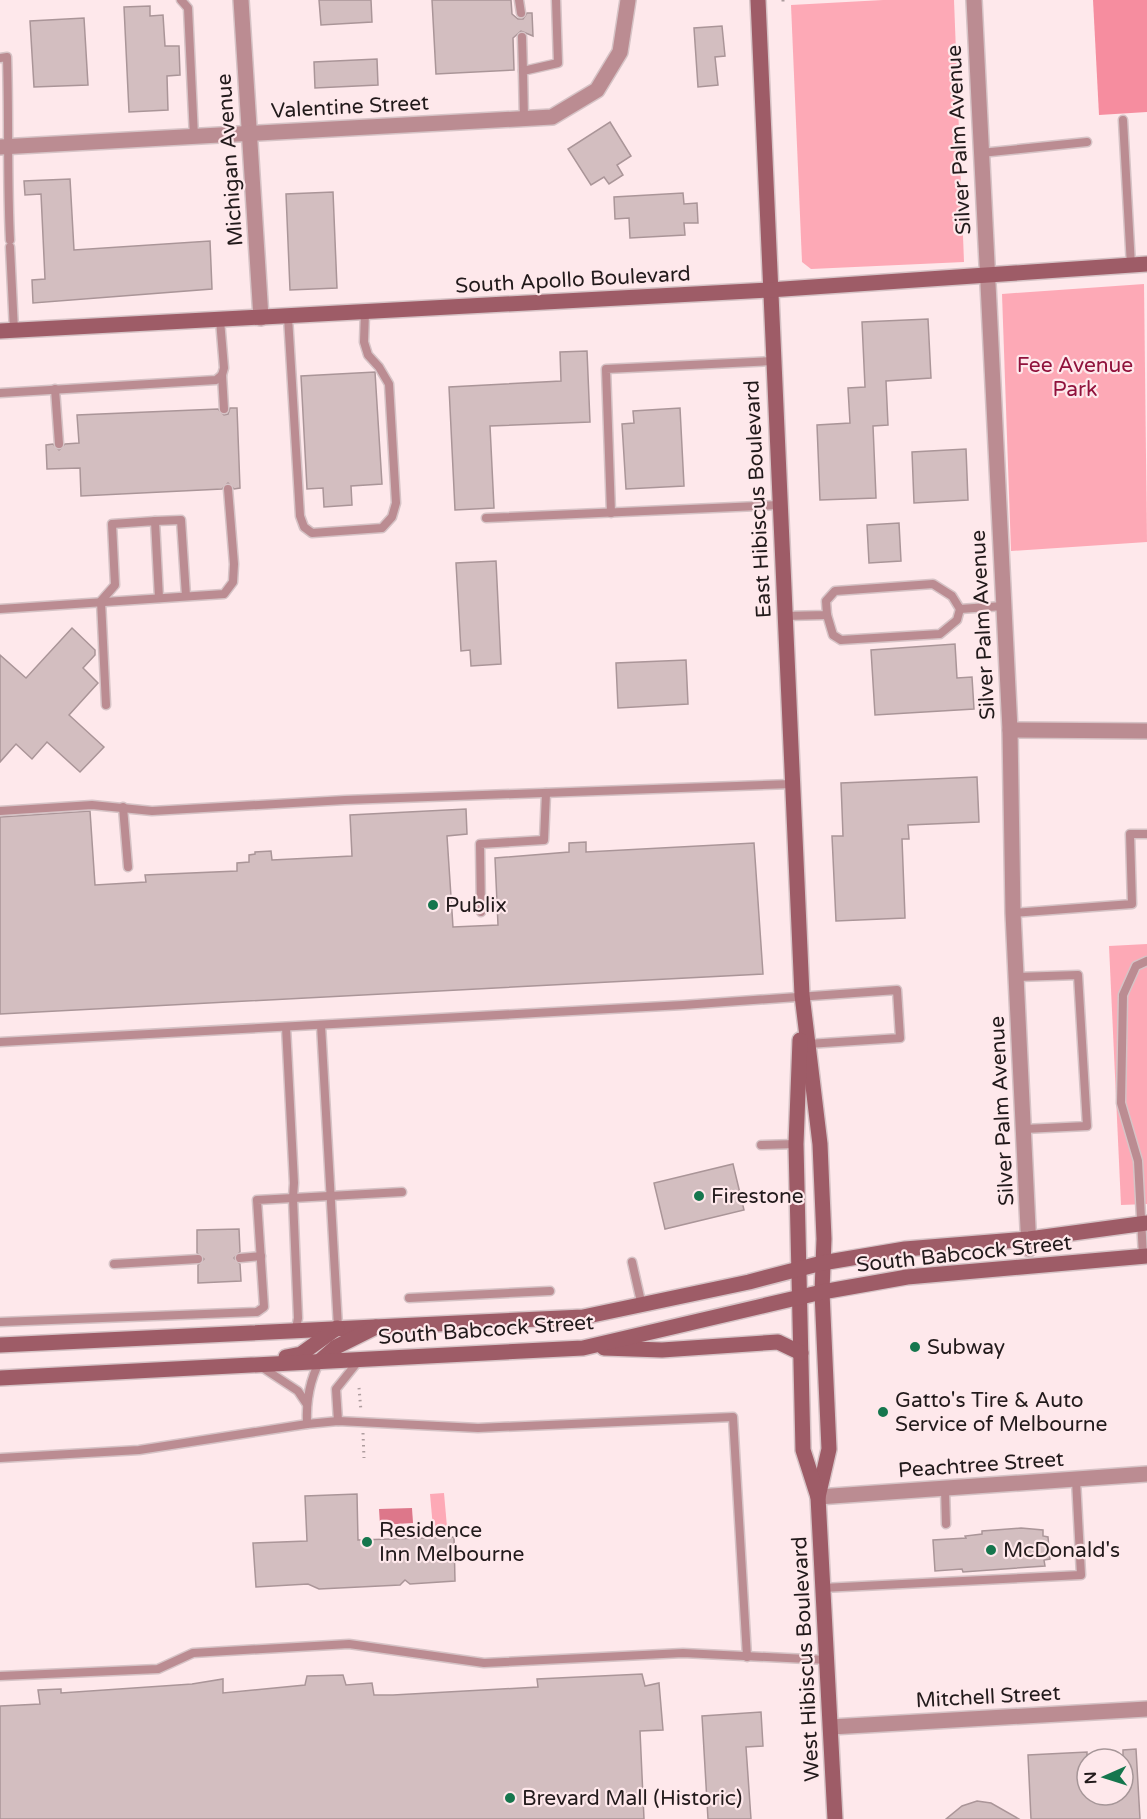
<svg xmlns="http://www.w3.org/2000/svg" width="1147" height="1819" font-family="'Varela Round',sans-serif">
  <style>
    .green { fill: #fda9b6 }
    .forest { fill: #f68d9f }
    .water { fill: #dd778a }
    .building { fill: #d3bec0; stroke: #aa9598; stroke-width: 1.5 }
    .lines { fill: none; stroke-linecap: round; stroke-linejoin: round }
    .lane-casing { stroke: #d6c3c6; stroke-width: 11 }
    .street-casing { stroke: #d6c3c6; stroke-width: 18 }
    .secondary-casing { stroke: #d6c3c6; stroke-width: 18 }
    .path { stroke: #ad9c9e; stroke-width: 3; stroke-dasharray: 1.5 4.5; stroke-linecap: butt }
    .lane { stroke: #bb8c92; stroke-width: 8 }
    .street { stroke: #bb8c92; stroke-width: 15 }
    .secondary { stroke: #9e5c67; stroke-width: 15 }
    .poi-dot { fill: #15764d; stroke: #fee8eb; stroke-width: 2 }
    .labels { text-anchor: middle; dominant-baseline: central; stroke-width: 4.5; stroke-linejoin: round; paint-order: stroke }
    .street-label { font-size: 21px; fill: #221a1b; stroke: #fee8eb }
    .park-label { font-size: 21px; fill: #90123c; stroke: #fee8eb }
    .poi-label { font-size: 21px; fill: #221a1b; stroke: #fee8eb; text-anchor: start }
  </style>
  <rect width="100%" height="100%" fill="#fee8eb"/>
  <g class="green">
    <polygon points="883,0 954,0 964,262 811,269 802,262 791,5"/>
    <polygon points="1144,284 1147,542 1011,551 1002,294"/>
    <polygon points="1147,944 1147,1204 1121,1205 1109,946"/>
    <polygon points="444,1493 447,1527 433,1528 430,1494"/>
  </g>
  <polygon class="forest" points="1093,0 1147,0 1147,112 1099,115"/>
  <polygon class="water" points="412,1508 413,1523 380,1525 379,1509"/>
  <g class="building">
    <polygon points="319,0 371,0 372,22 321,25"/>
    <polygon points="432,0 511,0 512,14 518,19 523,19 527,13 532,13 533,36 521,31 513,38 514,70 436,74"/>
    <polygon points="150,6 150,16 163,15 165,46 179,46 180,75 167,76 168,110 129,112 124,7"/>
    <polygon points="84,18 88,85 34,87 30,21"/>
    <polygon points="722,26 725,56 715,57 718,85 698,87 694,28"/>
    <polygon points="377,59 378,85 315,88 314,62"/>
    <polygon points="610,122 631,156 617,165 623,175 609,184 604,177 591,185 568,149"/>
    <polygon points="70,179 74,250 210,241 212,289 33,303 32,280 45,279 41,194 25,195 24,181"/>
    <polygon points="333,192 337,288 290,290 286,194"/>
    <polygon points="683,193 684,204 697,203 698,223 684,223 685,235 630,238 629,218 615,219 614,197"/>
    <polygon points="928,319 931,378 886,381 888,425 873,426 876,498 820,500 817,425 850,423 848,388 865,387 862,322"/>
    <polygon points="587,351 590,422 490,426 494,508 455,510 449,387 561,381 560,352"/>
    <polygon points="375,372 382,484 351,486 352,505 324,507 323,488 307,489 301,376"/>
    <polygon points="230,408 237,408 240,488 234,489 228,483 222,489 81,496 80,468 47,469 46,445 53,444 59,450 65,444 79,443 77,415 218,409 224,415 228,414"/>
    <polygon points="680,408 684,486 626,489 622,424 634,423 633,411"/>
    <polygon points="966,449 968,500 914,503 912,452"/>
    <polygon points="899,523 901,561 869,563 867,525"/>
    <polygon points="496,561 501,664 471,666 470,650 461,651 456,563"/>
    <polygon points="72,628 95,650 95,655 83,668 98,683 69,715 104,747 80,772 47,742 32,759 16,744 0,762 0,655 26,678"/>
    <polygon points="955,644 957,678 972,677 974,709 875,715 871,650"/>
    <polygon points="686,660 688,704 618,708 616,663"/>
    <polygon points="977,777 979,822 908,825 909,839 902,839 905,918 836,921 832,836 843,836 841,783"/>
    <polygon points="466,809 467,834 447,836 453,927 498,925 495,858 569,852 569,843 586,842 586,852 754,843 763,974 0,1014 0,817 90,811 95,885 146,882 145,875 237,871 237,863 249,862 249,855 255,854 255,852 271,851 272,860 352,856 350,815"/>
    <polygon points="733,1164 744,1210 665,1229 654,1183"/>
    <polygon points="239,1229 240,1252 234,1258 240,1264 241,1281 198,1283 198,1265 204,1259 197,1253 197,1230"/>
    <polygon points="357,1494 358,1540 454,1537 455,1581 410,1584 405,1580 400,1585 319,1589 308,1584 256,1587 253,1543 307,1541 305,1496"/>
    <polygon points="1021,1528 1043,1530 1043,1536 1048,1537 1050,1559 1044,1560 1045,1566 963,1572 962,1569 935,1571 933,1540 966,1538 965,1536 982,1534 982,1531"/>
    <polygon points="642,1674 645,1686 659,1683 663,1730 640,1731 644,1819 0,1819 0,1706 40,1704 38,1690 61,1689 61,1693 192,1684 223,1679 223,1693 305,1685 307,1676 343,1675 346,1685 372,1683 374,1695 393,1695 538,1687 537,1679"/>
    <polygon points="761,1712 763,1746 746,1747 751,1819 708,1819 702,1716"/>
    <polygon points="1136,1749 1140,1819 1031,1819 1028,1755 1087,1752 1087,1795 1123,1795 1123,1750"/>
    <polygon points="977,1801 991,1803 1019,1819 946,1819 962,1806"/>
  </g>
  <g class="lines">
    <defs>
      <g id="lane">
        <polyline points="181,0 188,8 194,137"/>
        <polyline points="519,0 521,13"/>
        <polyline points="522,37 523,71"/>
        <path d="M 0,58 L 7,57 C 9,119 7,179 10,240"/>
        <polyline points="524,119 523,71 558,63 556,0"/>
        <polyline points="1123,120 1131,266"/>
        <polyline points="981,153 1087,142"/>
        <polyline points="10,247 14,331"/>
        <polyline points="288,317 300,516 304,527 312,533 382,528 392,517 396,503 389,384 379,367 368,355 364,342 365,312"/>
        <polyline points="222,375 224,409"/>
        <polyline points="55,389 59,444"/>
        <polyline points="0,393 216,380 222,375 224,368 220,320"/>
        <polyline points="611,513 606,369 773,361"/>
        <polyline points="486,518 779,505"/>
        <polyline points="155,521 181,520 186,596"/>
        <polyline points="0,609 224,594 233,582 234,564 228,489"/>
        <polyline points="827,615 833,635 841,640 940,634 957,620 960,609"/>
        <polyline points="784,616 827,615 826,601 835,591 933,584 952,596 960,609 1003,606"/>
        <polyline points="106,705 101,601 115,585 112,524 155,521 159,598"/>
        <polyline points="123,807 128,867"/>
        <polyline points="0,811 92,805 152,811 345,800 792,784"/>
        <polyline points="481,912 480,844 544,840 546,793"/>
        <polyline points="1013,913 1132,904 1130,834 1147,834"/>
        <polyline points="1016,977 1078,975 1087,1126 1024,1129"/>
        <polyline points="321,1025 338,1327"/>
        <polyline points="286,1027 294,1183 293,1198 298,1318 296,1329"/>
        <polyline points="0,1042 683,1005 897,990 900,1038 808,1044"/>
        <polyline points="761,1145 796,1144"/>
        <polyline points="1143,1256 1138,1161 1121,1103 1123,995 1136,966 1147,961"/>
        <polyline points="240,1258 261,1256"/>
        <polyline points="632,1262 642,1306"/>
        <polyline points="114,1264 198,1259"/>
        <polyline points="409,1298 550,1291"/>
        <polyline points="0,1322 257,1312 264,1307 257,1200 402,1192"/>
        <polyline points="260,1366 298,1391 306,1403"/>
        <polyline points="338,1421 336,1389 360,1359"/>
        <path d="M 307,1424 C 306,1401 309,1381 320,1361"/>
        <polyline points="0,1458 139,1450 307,1424 338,1421 478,1428 733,1417 747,1657"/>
        <polyline points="945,1489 946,1524"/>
        <polyline points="822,1588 1081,1575 1076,1480"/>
        <polyline points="0,1676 158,1669 193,1653 349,1644 484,1663 683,1653 827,1660"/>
      </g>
      <g id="street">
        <polyline points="241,0 261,318"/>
        <polyline points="974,0 1010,730 1013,913 1029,1249"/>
        <polyline points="0,147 552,117 597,90 620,52 628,0"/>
        <polyline points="1010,730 1147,731"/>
        <polyline points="818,1497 1147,1474"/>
        <polyline points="831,1727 1147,1709"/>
      </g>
      <g id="secondary">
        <polyline points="758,0 802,995 820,1144 824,1239 822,1292 829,1449 818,1497"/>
        <polyline points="0,331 769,290 1147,264"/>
        <polyline points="800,1040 796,1144 803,1450 818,1497 835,1819"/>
        <polyline points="0,1345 583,1317 749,1282 822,1263 905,1249 1029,1239 1147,1223"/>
        <polyline points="604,1348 662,1350 778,1342 801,1353"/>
        <polyline points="286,1357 301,1354 337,1328"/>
        <polyline points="320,1361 336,1347 376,1327"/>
        <polyline points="0,1378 583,1348 822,1292 907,1277 1147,1256"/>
      </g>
    </defs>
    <use href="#lane" class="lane-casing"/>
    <use href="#street" class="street-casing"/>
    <use href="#secondary" class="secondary-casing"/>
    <g class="path">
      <polyline points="783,0 783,2"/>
      <polyline points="359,1388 361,1411"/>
      <polyline points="363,1433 364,1458"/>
    </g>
    <use href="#lane" class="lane"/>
    <use href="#street" class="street"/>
    <use href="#secondary" class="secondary"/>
  </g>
  <g class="poi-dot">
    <circle cx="433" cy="905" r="6"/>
    <circle cx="699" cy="1196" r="6"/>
    <circle cx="915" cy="1347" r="6"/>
    <circle cx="883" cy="1412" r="6"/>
    <circle cx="367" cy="1542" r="6"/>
    <circle cx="991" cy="1550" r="6"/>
    <circle cx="510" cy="1798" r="6"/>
  </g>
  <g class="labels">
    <g class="street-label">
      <text transform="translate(350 107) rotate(-3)">Valentine Street</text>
      <text transform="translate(959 140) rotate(-93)">Silver Palm Avenue</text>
      <text transform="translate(230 160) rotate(-94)">Michigan Avenue</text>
      <text transform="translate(573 280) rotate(-3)">South Apollo Boulevard</text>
      <text transform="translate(758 499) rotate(-93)">East Hibiscus Boulevard</text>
      <text transform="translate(983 625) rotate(-93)">Silver Palm Avenue</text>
      <text transform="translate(1002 1111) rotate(-93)">Silver Palm Avenue</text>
      <text transform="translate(964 1254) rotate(-6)">South Babcock Street</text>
      <text transform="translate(486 1330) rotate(-4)">South Babcock Street</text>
      <text transform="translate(981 1465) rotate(-4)">Peachtree Street</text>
      <text transform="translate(806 1659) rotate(-93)">West Hibiscus Boulevard</text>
      <text transform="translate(988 1697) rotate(-3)">Mitchell Street</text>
    </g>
    <g class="park-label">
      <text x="1075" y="365">Fee Avenue<tspan x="1075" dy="24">Park</tspan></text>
    </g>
    <g class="poi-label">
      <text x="445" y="905">Publix</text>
      <text x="711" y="1196">Firestone</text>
      <text x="927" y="1347">Subway</text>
      <text x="895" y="1400">Gatto's Tire &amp; Auto<tspan x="895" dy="24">Service of Melbourne</tspan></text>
      <text x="379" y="1530">Residence<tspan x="379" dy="24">Inn Melbourne</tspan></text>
      <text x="1003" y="1550">McDonald's</text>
      <text x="522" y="1798">Brevard Mall (Historic)</text>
    </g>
  </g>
  <g transform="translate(1105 1777) rotate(267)"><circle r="28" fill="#fee8eb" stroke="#a69698" stroke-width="1.5"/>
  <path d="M0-4.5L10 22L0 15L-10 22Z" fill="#15764d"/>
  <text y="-9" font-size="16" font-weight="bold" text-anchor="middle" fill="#221a1b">N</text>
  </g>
</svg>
